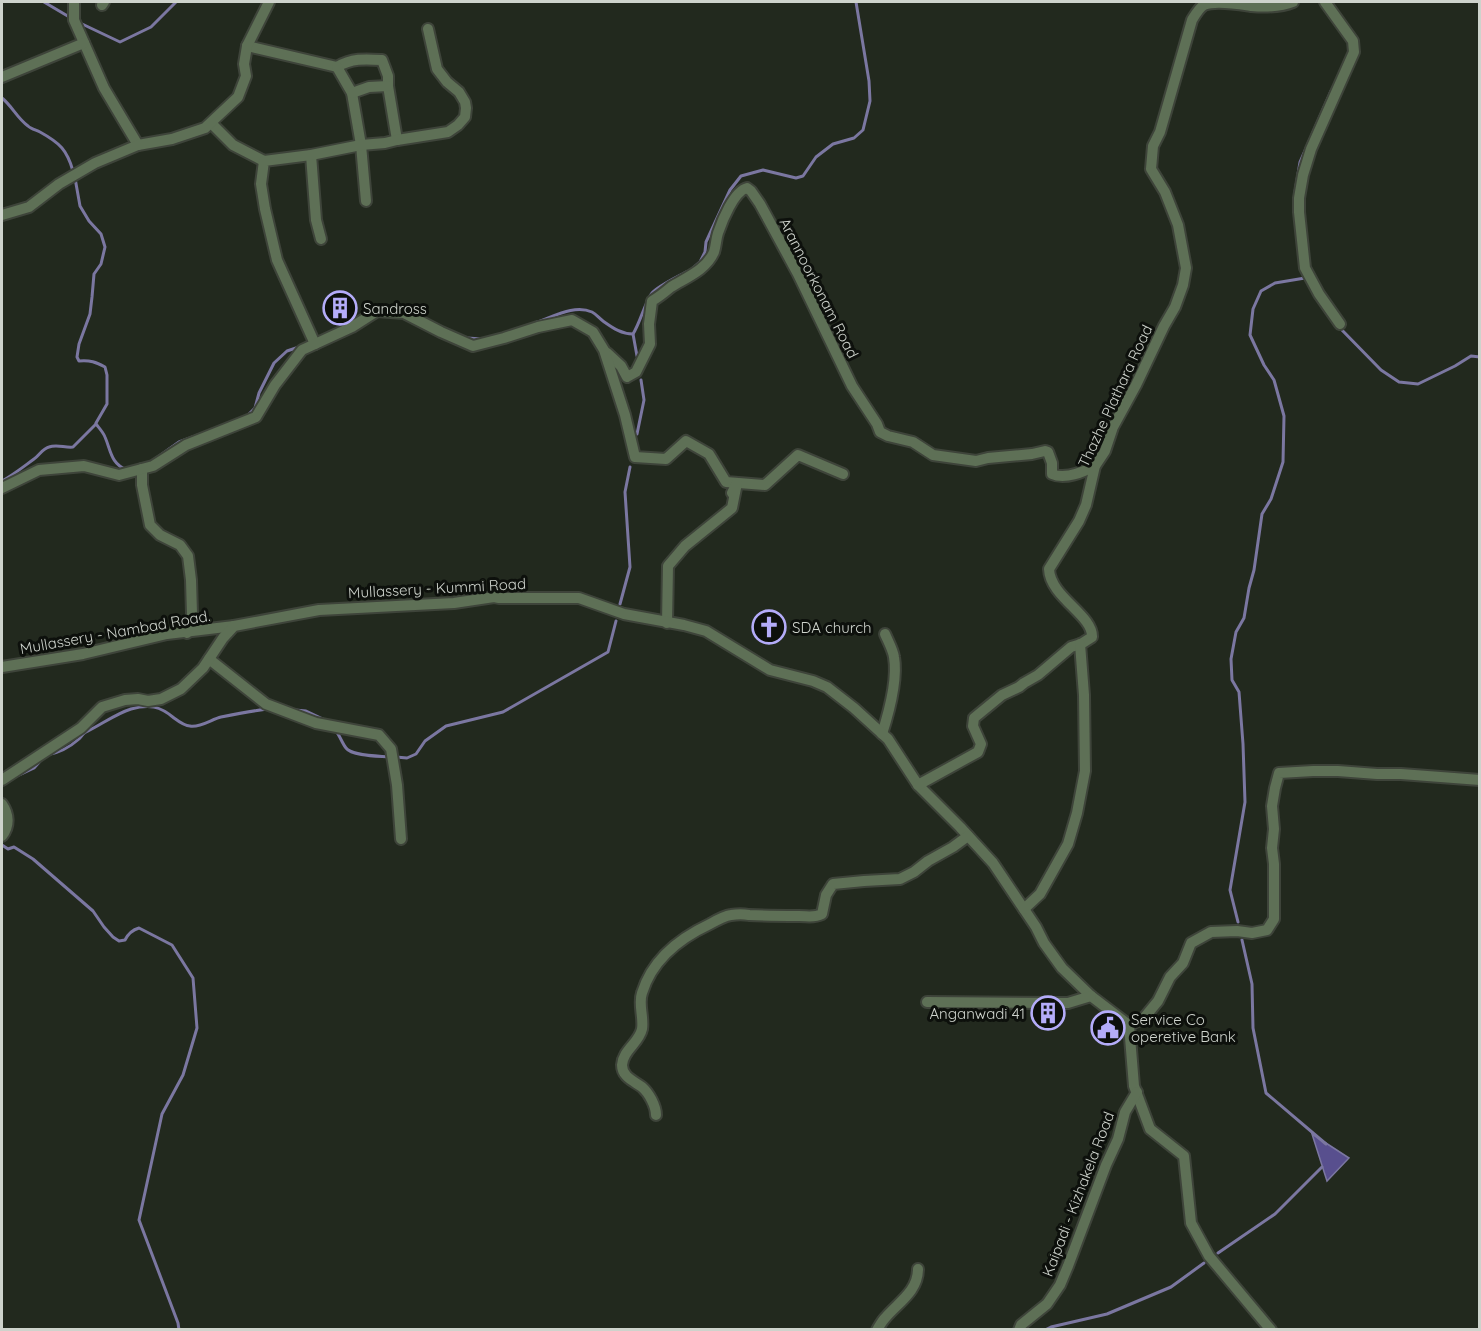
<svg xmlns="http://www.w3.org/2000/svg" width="1481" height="1331" font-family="Quicksand,sans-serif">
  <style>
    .water { fill: #584f8e; stroke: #7b77a1; stroke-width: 1.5 }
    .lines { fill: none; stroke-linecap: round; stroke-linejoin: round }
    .stream { stroke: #7b77a1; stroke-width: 3 }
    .minor-casing { stroke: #3e443a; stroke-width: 14 }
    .minor { stroke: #5e7056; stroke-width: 10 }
    .labels { text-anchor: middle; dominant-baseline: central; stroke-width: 6; stroke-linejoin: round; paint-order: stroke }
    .street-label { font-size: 15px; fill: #ced3cc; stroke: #0d100c }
    .poi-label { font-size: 15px; fill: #ced3cc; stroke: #0d100c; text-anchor: start }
  </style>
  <rect width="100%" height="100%" fill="#22291e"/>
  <polygon class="water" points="1312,1134 1349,1158 1327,1181"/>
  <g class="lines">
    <g class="stream">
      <polyline points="44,2 71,18"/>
      <polyline points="80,23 120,42 151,27 176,2"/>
      <path d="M 2,98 C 12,106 17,118 28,126 C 31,129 36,130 40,132 C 60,143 67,150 73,171"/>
      <path d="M 75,178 L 80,206 L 89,221 L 101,234 L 105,247 L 101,264 L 94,274 L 92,297 L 90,314 L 79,344 L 77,357 L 79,361 C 90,360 96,362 105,367 L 107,375 L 107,404 L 96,423"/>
      <polyline points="1295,192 1300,162 1331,91"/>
      <polyline points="692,269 700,262 705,252 706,242 730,190 741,176 763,170 796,178 803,176 816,157 833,144 854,138 863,130 870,101 869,81 856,2"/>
      <path d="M 537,322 C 553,317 574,304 592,312 C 596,314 599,318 603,321 C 613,328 621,334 633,334 C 640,323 646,300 652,293 C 658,286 677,277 686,272"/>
      <polyline points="1339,327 1381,370 1399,382 1418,384 1455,366 1471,356 1480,357"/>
      <polyline points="633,334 637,356"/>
      <polyline points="467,338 482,339"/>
      <polyline points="246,417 255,408 259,393 274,363 287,351 299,347"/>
      <polyline points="637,434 644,400 641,380"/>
      <polyline points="155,459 179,442 201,434"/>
      <path d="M 2,481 C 13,475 23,467 34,459 C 40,455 42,449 49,447 C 57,444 65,448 73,447 L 96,424 C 99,428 103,432 105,437 C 111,451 111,464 127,470"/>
      <polyline points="620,604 630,567 625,492 630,467"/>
      <polyline points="295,710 306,711 325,720"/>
      <path d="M 336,731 C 340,736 342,743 346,748 C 352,756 379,756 389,757"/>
      <path d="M 47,755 C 59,753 70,747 79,739 C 83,735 82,734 86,732 C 101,725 115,714 131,709 C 149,704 160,706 174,718 C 178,721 185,726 190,726 C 200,728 212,719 221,717 C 236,714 252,711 267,709"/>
      <polyline points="396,757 407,758 416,754 425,741 446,726 503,712 608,652 616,621"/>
      <polyline points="15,777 34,768 42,759"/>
      <path d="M 2,845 L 8,849 L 14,847 L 33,859 L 93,911 L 104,927 L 113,937 L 119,941 L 125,940 C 128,934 132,930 139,928 L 172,945 L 193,978 L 197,1028 L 183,1075 L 162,1114 L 139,1220 L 178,1323 L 179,1330"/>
      <polyline points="1238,922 1230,890 1245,802 1243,744 1239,692 1232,680 1231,659 1236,632 1244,618 1249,588 1254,570 1262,514 1271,499 1283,462 1284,416 1274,380 1264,365 1250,335 1253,309 1261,291 1275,283 1305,278"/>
      <polyline points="1242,940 1252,984 1253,1028 1266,1093 1326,1144"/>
      <polyline points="1218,1253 1275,1214 1322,1167"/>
      <polyline points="1045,1330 1051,1327 1107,1314 1171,1287 1204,1263"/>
    </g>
    <defs>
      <g id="minor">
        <polyline points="74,2 74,20 104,88 138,145"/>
        <polyline points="1325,2 1353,41 1354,52 1311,149 1303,175 1299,198 1299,212 1305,268 1319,294 1340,324"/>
        <polyline points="102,5 104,2"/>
        <path d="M 247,46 L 337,67 C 352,58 365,59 382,60 L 388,76 L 388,86 L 397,140"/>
        <polyline points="337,67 352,93 361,145 366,201"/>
        <polyline points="2,77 84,43"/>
        <polyline points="352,93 369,87 388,86"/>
        <polyline points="211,123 233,145 264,161"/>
        <polyline points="311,155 316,220 321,239"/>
        <polyline points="2,215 29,207 59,184 95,163 138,145 172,139 205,128 238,97 246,76 244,64 247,46 269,2"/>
        <polyline points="315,344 277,260 265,209 261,184 264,161 311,155 361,145 385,143 397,140 448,132 458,125 465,117 466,108 465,102 459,92 447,82 437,69 428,29"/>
        <path d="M 607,353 L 621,366 L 627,377 L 636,372 L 650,344 L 649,324 L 652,301 C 659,297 665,292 671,287 C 687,277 706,270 714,252 C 716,246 716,239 718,233 C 722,221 734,191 747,188 L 751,191 L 760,204 L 798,274 L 852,386 L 877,424 L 880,432 L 888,436 L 913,442 L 933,455 L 976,461 L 988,458 L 1032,454 L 1045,451 L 1048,452 L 1052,463 L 1052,474 C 1065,480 1083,472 1095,466"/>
        <polyline points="142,469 142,485 150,525 160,535 180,545 188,556 191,580 192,614 187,633"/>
        <polyline points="2,488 39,470 84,466 119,475 153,466 186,445 256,417 275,385 302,350 352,327 377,311 404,313 441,332 473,346 504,338 538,327 572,320 593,332 604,350 625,415 635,457 666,459 686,441 709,454 726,482 765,485 798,455 843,474"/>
        <polyline points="667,623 668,566 685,546 732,508 737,483 732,493"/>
        <polyline points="209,659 266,704 316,723 379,735 391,749 397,785 401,839"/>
        <polyline points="2,667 83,654 167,634 234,626"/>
        <path d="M 882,734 C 889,712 898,680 894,657 C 893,650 888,641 885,634"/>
        <polyline points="2,780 81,728 102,707 125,700 138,699 148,701 161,699 181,689 203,668 223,638 234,626 319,610 454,603 494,597 499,598 579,598 624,614 684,625 706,631 770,670 813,681 827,687 854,708 888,739 918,785 960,827 993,863 1036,927 1044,943 1062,968 1091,996 1129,1025 1134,1086 1150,1129 1184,1156 1191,1223 1209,1256 1271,1330"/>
        <path d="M 918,785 L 978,752 L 981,744 L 973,726 L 974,718 L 1002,695 L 1019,687 L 1024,683 L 1038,675 L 1071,647 L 1081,644 L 1092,637 C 1093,615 1050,597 1049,569 L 1079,521 L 1086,505 L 1095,466 L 1105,451 L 1113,427 L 1136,385 L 1164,326 L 1175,307 L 1183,285 L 1186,268 L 1178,225 L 1165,192 L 1151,169 L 1153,146 L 1160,132 L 1192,20 C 1195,15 1199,8 1204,5 C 1215,0 1238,4 1251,6 C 1264,7 1281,7 1293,2"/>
        <path d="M 2,804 C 9,814 10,826 2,836"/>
        <polyline points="1024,909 1040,894 1068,844 1077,813 1085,771 1084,695 1080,644"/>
        <polyline points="927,1002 1068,1003 1091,996"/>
        <polyline points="1129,1025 1144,1018 1158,1001 1170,977 1183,963 1191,943 1211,932 1237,931 1252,933 1267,930 1274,919 1274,864 1272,848 1274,829 1272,806 1275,788 1279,773 1313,771 1338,771 1377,774 1401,774 1480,780"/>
        <path d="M 656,1115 C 656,1106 649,1093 642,1087 C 634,1081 622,1077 622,1065 C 623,1050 639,1043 642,1029 C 644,1017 638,1004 642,993 C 652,960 680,938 710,924 C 717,920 724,916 731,915 C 737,914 744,914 749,915 C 766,916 782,916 799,916 C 808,916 814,918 822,914 L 826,895 L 833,884 L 864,881 L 900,879 L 914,872 L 928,861 L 953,847 L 968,836"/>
        <path d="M 877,1330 C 880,1325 882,1321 886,1317 C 899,1302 918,1291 918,1269"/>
        <polyline points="1019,1330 1021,1325 1047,1304 1060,1285 1068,1266 1106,1165 1118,1139 1125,1112 1137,1092"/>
      </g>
    </defs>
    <use href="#minor" class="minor-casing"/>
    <use href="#minor" class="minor"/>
  </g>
  <defs>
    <symbol id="building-ring" viewBox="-11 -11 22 22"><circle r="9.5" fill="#0d100c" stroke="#b4acf9" stroke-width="1.5"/><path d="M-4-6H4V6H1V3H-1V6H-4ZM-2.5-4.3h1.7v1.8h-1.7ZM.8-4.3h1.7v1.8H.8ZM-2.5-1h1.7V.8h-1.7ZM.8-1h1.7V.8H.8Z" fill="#b4acf9"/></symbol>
    <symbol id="church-ring" viewBox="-11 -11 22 22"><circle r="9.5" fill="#0d100c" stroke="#b4acf9" stroke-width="1.5"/><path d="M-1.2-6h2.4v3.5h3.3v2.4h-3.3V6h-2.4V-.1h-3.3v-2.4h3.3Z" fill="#b4acf9"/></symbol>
    <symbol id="civic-ring" viewBox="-11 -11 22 22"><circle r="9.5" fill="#0d100c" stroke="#b4acf9" stroke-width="1.5"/><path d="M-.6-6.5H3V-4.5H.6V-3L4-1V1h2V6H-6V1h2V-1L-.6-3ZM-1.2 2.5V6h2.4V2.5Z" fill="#b4acf9"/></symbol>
  </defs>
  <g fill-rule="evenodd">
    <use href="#building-ring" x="321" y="289" width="38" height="38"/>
    <use href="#church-ring" x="750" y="608" width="38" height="38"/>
    <use href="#building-ring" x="1029" y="994" width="38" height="38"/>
    <use href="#civic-ring" x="1089" y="1009" width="38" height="38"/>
  </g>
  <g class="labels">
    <g class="street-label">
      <text transform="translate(819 288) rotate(63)">Arannoorkonam Road</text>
      <text transform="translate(1115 396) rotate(-65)">Thazhe Plathara Road</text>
      <text transform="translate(437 588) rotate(-3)">Mullassery - Kummi Road</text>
      <text transform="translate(115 632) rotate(-10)">Mullassery - Nambad Road.</text>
      <text transform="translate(1078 1194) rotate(-69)">Kaipadi - Kizhakela Road</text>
    </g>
    <g class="poi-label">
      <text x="363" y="308">Sandross</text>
      <text x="792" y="627">SDA church</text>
      <text x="1025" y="1013" text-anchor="end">Anganwadi 41</text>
      <text x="1131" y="1019">Service Co<tspan x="1131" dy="17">operetive Bank</tspan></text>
    </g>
  </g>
  <rect width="1481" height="1331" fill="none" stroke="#ced3cc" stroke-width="6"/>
</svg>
